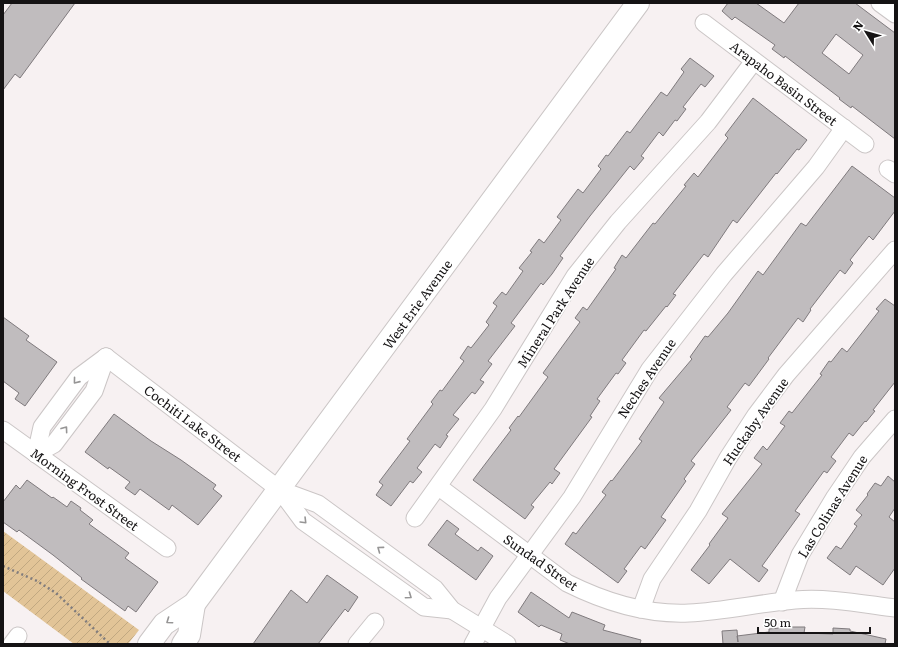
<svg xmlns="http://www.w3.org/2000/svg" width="898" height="647" font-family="Literata,serif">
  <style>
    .garden { fill: url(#garden-furrows) }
    .building { fill: #c0bcbe; stroke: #7f7a7d; fill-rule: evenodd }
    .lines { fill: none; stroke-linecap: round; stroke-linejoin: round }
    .street-casing { stroke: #cbc6c6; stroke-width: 19 }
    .secondary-casing { stroke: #cbc6c6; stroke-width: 24 }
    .path { stroke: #807c7d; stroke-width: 2.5; stroke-dasharray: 2 3; stroke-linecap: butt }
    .street { stroke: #fff; stroke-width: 17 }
    .secondary { stroke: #fff; stroke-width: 22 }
    .oneway { stroke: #969595 }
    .labels { text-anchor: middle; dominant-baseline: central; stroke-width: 3.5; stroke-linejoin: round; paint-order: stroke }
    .street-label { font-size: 13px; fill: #151314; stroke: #fff }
  </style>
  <defs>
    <pattern id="garden-furrows" width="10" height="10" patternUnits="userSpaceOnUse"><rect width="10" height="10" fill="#e2c497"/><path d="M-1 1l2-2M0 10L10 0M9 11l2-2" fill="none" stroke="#c1a881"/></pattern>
  </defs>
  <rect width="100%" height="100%" fill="#f7f1f2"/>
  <polygon class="garden" points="3,531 139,630 128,644 74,644 3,591"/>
  <g class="building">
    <polygon points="12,3 75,3 20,78 15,74 3,90 3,15"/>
    <path d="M 728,3 L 756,3 L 784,23 L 799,3 L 855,3 L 895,33 L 895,139 L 852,106 L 851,108 L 839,99 L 840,98 L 785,56 L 784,58 L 772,49 L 775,45 L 735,17 L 732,20 L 722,11 ZM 836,34 L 863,55 L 849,74 L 822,53 Z"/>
    <polygon points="690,58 714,76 705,87 701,84 683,107 686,109 677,121 675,120 663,136 659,132 641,156 644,158 634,170 630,166 590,216 560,256 563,258 552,274 543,285 541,283 511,323 515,326 488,361 492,364 480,380 484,382 475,394 472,392 453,415 459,419 446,435 448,436 440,448 435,444 417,468 422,472 413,483 410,481 391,506 376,495 383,485 379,482 410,441 407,439 433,404 431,402 440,390 442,391 464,361 460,358 468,346 471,348 489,325 486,322 497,306 493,303 502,292 506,295 523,271 519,268 532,252 530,251 539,239 544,243 561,220 557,217 578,189 583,193 601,169 598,166 606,155 608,156 627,131 630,133 661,92 667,96 684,72 681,69"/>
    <polygon points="753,98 807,140 799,150 797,149 777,174 776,173 737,223 733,220 708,257 704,254 673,294 676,295 667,307 666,306 646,331 644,330 622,360 626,363 618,374 616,373 597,399 600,401 590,416 592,417 554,469 560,473 552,484 550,482 531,505 534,507 525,519 473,480 511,430 509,428 518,416 519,417 548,377 543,373 580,322 575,318 583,307 587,310 616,269 614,268 622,255 626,258 653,223 655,224 686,186 684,185 694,173 698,177 728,138 725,135"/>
    <polygon points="852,166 895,198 895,211 873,240 869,236 850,260 853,263 845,274 840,270 810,309 811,310 803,322 798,318 768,358 769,359 749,386 745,383 727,407 731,410 691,461 695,464 684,479 686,481 661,517 666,520 645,549 641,546 624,569 627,571 618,583 565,544 573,532 576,534 606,495 602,492 611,480 612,481 642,441 639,439 664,402 659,398 692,359 690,357 705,336 708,337 728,313 758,271 763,275 801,223 806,226"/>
    <polygon points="885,299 895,306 895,382 873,410 875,411 866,422 865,421 853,436 849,433 831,457 836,461 827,473 824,471 795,511 800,514 762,566 768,570 759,582 730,559 709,584 691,570 710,545 709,544 728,518 722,514 762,464 754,458 763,446 767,450 785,426 780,423 789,411 792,413 822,375 820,374 829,361 831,362 842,348 847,352 879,311 876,309"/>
    <polygon points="3,317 29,336 26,340 57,362 25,406 15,399 19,393 3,381"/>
    <polygon points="114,414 151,441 181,460 216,485 213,489 222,496 198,525 172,505 169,510 140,489 135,495 125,488 130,482 109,467 108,469 85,452"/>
    <polygon points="888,476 895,482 895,508 889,517 895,522 895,568 883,585 856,566 850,575 827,558 836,546 841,549 857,526 854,524 862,515 856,510 868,495 867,494 875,483 881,486"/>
    <polygon points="27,480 52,498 53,497 67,507 71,501 81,508 80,510 93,520 89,524 129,553 125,558 158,582 136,612 128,606 125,611 81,579 82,578 53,555 19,530 17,532 3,522 3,502 16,485 20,489"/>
    <polygon points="447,520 459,529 455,534 478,551 481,547 493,556 476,580 428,545"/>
    <polygon points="327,575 358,597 348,612 345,609 318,644 253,644 291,590 307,603"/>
    <polygon points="531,592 569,618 572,612 605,625 603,630 641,640 640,644 570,644 560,640 562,634 541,625 539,627 518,612"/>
    <polygon points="790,627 805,627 804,633 833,634 833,628 850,629 850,631 886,639 885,644 723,644 722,631 737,630 738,642 737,636 769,632 769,629"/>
  </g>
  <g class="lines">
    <defs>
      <g id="street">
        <polyline points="880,3 895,14"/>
        <polyline points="704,23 865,144"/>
        <polyline points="888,169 895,174"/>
        <polyline points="106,357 280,490 303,521 424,607 452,610"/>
        <polyline points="3,430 167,548"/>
        <polyline points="36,454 42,427 79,377 106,357"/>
        <polyline points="36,454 54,444 94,391 106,357"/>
        <path d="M 439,487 L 567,583 C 605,602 646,615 689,613 C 725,611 760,603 795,600 C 827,597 863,604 895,608"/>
        <polyline points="280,490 318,504 435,589 452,610 507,644"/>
        <polyline points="415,518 493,409 575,276 618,222 708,122 754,61"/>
        <polyline points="782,602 800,555 835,497 862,457 895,419"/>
        <polyline points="641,609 652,579 698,511 728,458 756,415 786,375 895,250"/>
        <polyline points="12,644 18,636"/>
        <polyline points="357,644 375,622"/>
        <polyline points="473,644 498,598 572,497 650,369 724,274 816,167 844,128"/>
      </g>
      <g id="secondary">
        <polyline points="149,644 164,624 194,604 638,3"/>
        <polyline points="183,644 189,635 194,604"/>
      </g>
    </defs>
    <use href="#street" class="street-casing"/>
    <use href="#secondary" class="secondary-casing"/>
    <polyline class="path" points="3,566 37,581 56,593 110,644"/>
    <use href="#street" class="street"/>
    <use href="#secondary" class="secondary"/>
  </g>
  <defs><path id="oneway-chevron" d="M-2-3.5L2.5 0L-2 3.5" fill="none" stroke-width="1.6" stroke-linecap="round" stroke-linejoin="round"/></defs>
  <g class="oneway">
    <use href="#oneway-chevron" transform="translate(76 381) rotate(129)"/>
    <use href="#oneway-chevron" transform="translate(65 429) rotate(-54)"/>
    <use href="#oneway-chevron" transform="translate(304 521) rotate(45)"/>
    <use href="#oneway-chevron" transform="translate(380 549) rotate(-144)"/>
    <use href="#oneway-chevron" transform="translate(409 596) rotate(35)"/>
    <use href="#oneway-chevron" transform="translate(169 621) rotate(145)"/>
  </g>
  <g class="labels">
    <g class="street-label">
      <text transform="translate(784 83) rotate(37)">Arapaho Basin Street</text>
      <text transform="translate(417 304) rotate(-54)">West Erie Avenue</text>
      <text transform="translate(555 312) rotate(-57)">Mineral Park Avenue</text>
      <text transform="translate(646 378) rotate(-56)">Neches Avenue</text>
      <text transform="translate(755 421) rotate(-55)">Huckaby Avenue</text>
      <text transform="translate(193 423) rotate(37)">Cochiti Lake Street</text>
      <text transform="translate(85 489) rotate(36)">Morning Frost Street</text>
      <text transform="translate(832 506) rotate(-58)">Las Colinas Avenue</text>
      <text transform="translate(541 562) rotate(35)">Sundad Street</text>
    </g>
  </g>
  <rect width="898" height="647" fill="none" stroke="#151314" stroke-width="8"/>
  <g transform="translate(866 32) rotate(307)" stroke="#ffffff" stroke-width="3" paint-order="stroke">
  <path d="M0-3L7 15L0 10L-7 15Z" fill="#151314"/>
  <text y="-6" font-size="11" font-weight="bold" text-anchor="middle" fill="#151314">N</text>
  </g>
  <path d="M758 627v6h112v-6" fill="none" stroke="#151314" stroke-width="2"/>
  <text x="764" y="627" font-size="12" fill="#151314" stroke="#ffffff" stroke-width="3" paint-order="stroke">50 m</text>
</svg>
